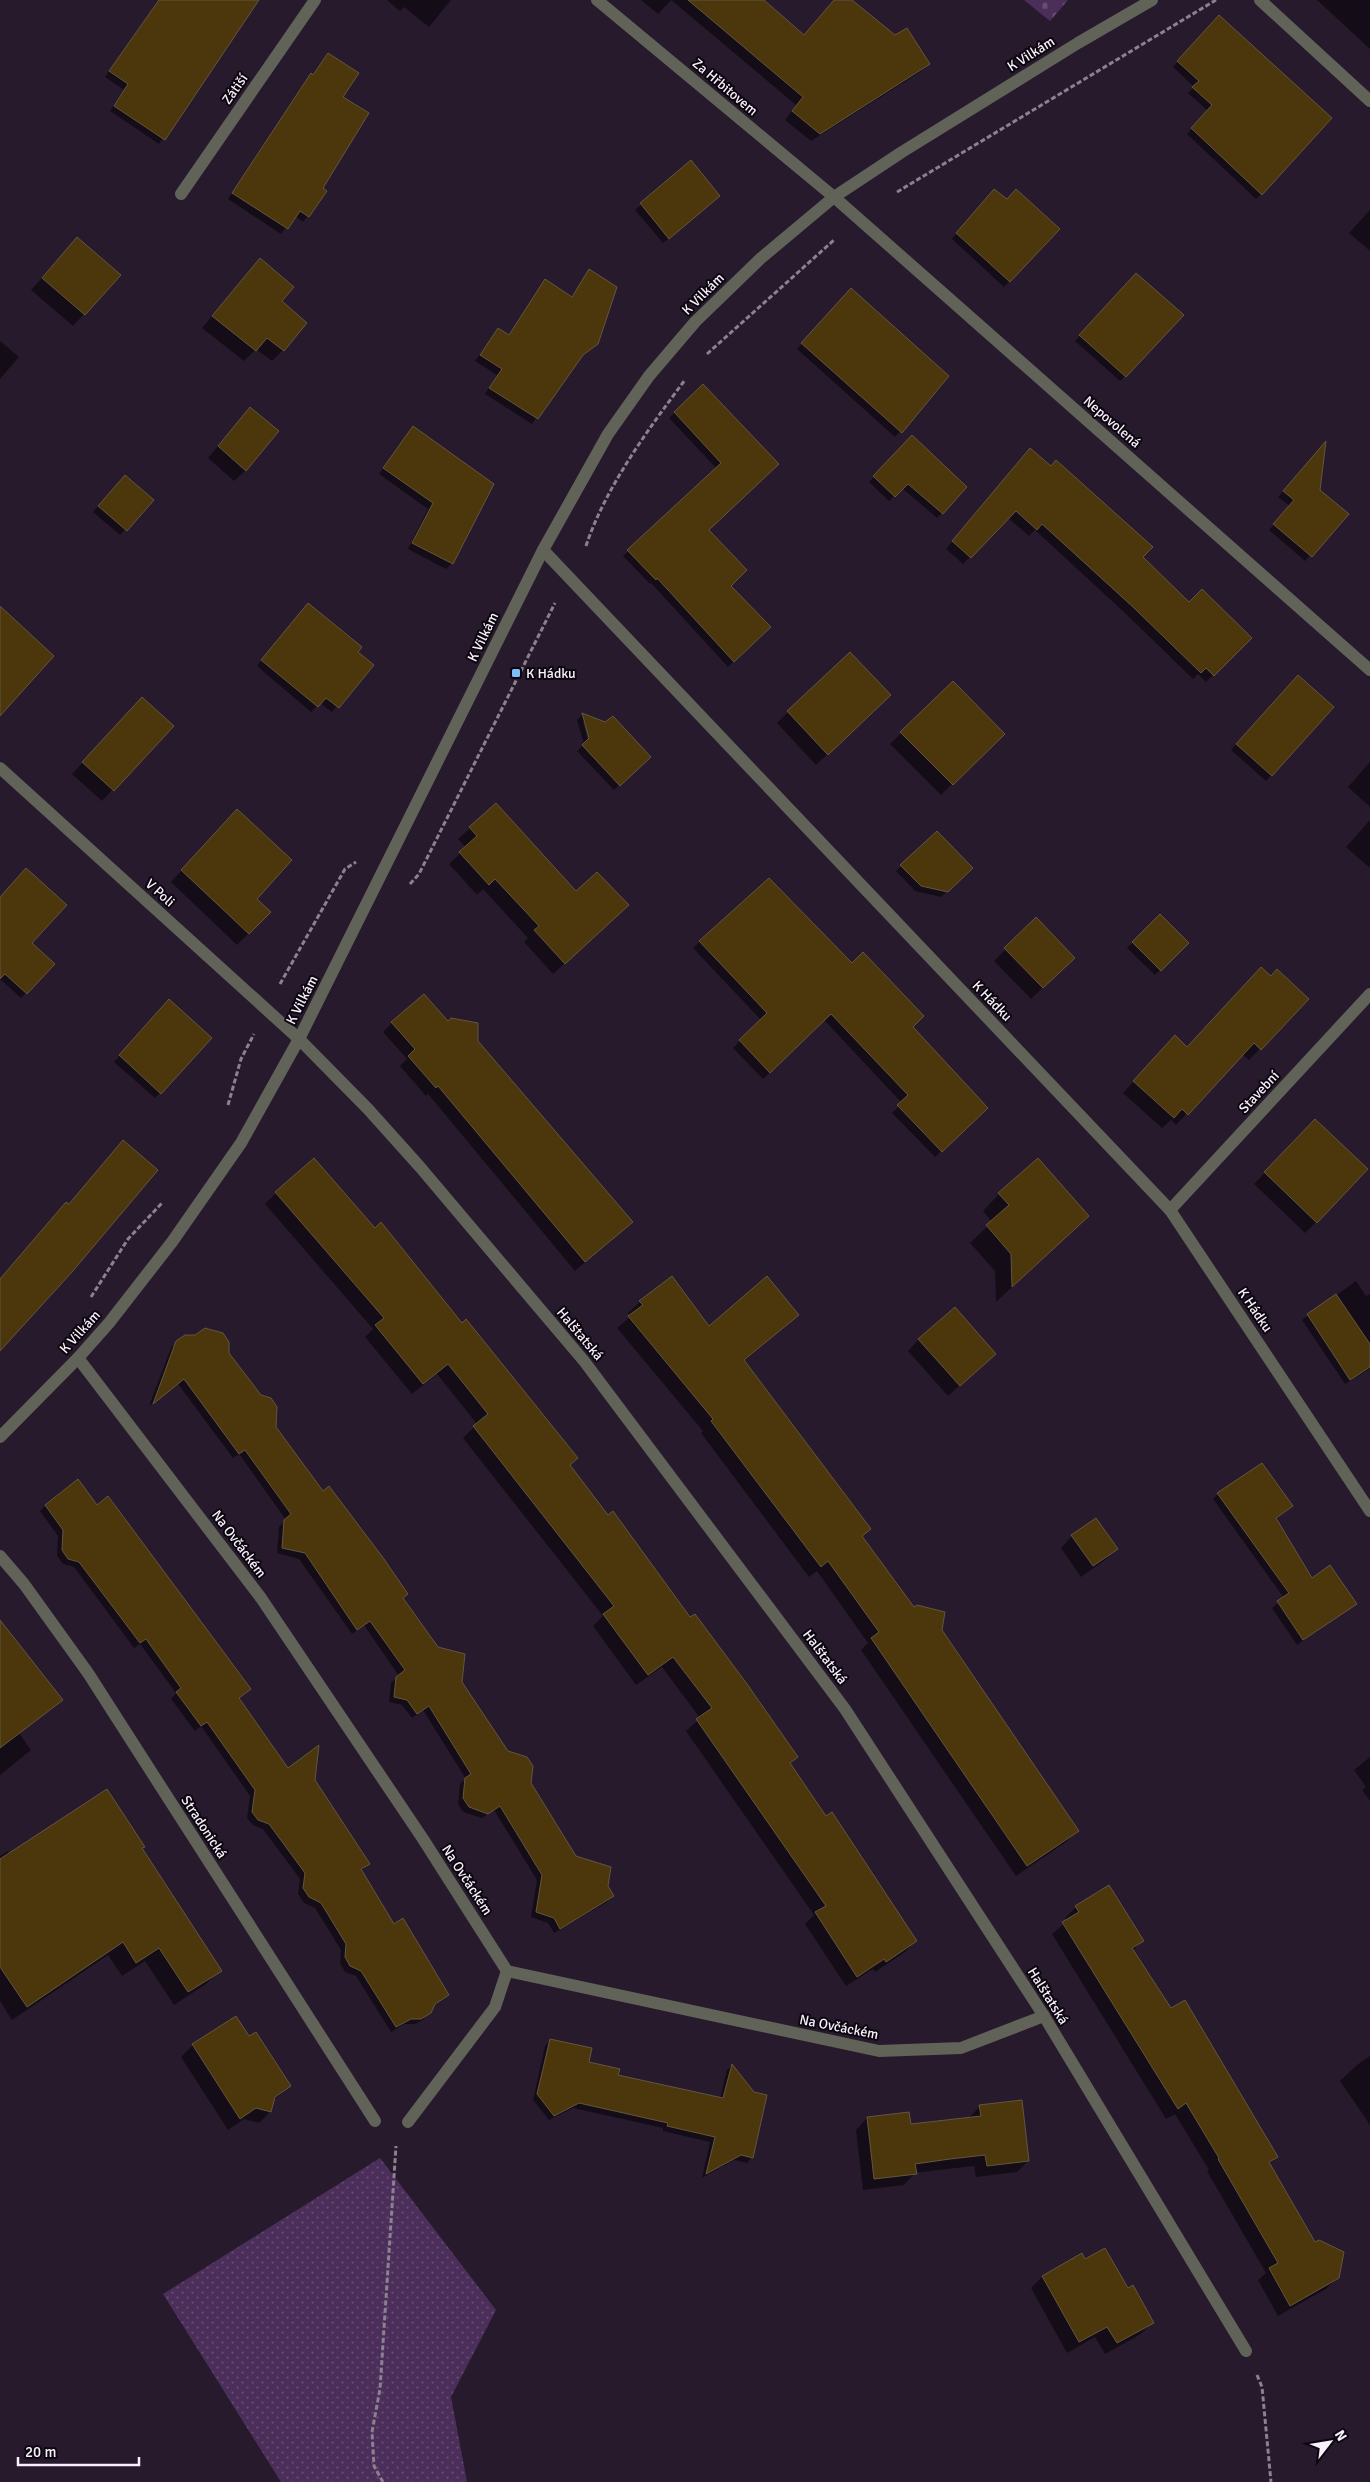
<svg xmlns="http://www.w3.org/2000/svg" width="1370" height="2482" font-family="Signika,sans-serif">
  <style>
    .grass { fill: url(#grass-dots) }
    .cemetery { fill: url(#cemetery-stones) }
    .shadow { fill: #0007; fill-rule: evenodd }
    .building { fill: #4c360c; stroke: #635640 }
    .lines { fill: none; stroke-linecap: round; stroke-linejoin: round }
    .path { stroke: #8b8190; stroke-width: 3; stroke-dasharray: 5 2.5; stroke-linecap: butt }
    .minor { stroke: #616358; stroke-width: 12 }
    .poi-dot { fill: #7cbef9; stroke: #0c070f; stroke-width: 2 }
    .labels { text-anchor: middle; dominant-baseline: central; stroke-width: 4; stroke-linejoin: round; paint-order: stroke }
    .street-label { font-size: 14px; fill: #f8f0fc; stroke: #0c070f }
    .poi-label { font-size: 14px; fill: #f8f0fc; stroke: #0c070f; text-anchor: start }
  </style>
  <defs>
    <pattern id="grass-dots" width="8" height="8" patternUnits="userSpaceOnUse" patternTransform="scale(1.25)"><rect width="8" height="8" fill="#4c2e5a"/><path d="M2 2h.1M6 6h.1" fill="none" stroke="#674d73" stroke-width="1.8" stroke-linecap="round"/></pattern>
    <pattern id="cemetery-stones" width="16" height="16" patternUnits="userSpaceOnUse" patternTransform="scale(1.25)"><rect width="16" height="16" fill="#4c2e5a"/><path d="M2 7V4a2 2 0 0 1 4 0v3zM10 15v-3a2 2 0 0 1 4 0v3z" fill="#674d73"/></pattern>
  </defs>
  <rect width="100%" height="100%" fill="#261a2c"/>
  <polygon class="grass" points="380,2158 496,2310 451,2397 467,2482 281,2482 163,2294"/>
  <polygon class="cemetery" points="1024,0 1068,0 1050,21"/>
  <g class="shadow">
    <polygon points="159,0 257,0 159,144 110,111 124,90 105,77"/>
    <polygon points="387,0 451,0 429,27 404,7 400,11"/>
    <polygon points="641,0 762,0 804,36 834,0 850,0 929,64 920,72 811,141 785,120 796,105 671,0 658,14"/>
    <polygon points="1317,0 1370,0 1370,49"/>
    <polygon points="1214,22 1261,194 1256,199 1187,134 1208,111 1188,93 1194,87 1173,67"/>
    <polygon points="328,54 341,97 321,189 325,191 303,222 295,216 281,234 228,199 306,80 312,76"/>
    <polygon points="691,162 713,201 663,243 635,210"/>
    <polygon points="989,196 1007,200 1058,229 1004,287 952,239"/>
    <polygon points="1370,210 1370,251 1349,233"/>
    <polygon points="77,239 119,275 73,326 31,290"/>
    <polygon points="260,259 280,302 283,350 272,361 256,349 244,361 202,328"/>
    <polygon points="590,271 591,349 580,357 532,424 485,394 497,375 475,361 498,329 508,336 545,281 571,297"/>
    <polygon points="1131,280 1125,376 1120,381 1075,341"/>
    <polygon points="846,295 948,376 895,437 797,349"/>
    <polygon points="0,341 19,357 0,379"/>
    <polygon points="703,386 778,464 708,530 729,586 769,627 728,667 651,583 650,584 623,556 717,469 669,418"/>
    <polygon points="250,408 246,470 234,481 208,458"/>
    <polygon points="413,428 452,563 446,569 408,549 428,509 379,474"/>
    <polygon points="912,437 942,513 937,518 902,488 889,501 869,482"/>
    <polygon points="1321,448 1319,490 1347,514 1305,561 1269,530 1290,506 1278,497"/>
    <polygon points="1023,457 1142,557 1189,604 1250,638 1206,682 1198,674 1193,679 1126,614 1035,530 1029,536 1008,518 963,564 946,549"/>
    <polygon points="120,482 153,500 120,535 93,512"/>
    <polygon points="303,610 372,665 332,712 320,703 311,712 257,666"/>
    <polygon points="1293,682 1332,707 1266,781 1231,750"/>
    <polygon points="953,683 1003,734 941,795 890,744"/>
    <polygon points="878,706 816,765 777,723 788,712"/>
    <polygon points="131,710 172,726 102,801 72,774"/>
    <path d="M 582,715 L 606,724 L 649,757 L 614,790 L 577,751 L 584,744 L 577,720 ZM 583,722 L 585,722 L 592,744 L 589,744 Z"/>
    <polygon points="1370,762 1370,807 1348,787"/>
    <polygon points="496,805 576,893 616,916 553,974 524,942 528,938 483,889 477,895 449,864 466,848 458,839"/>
    <polygon points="1370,820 1370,868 1346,847"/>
    <polygon points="226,822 256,899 249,933 237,945 171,882"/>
    <polygon points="937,833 971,868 941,897 915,891 896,871"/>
    <polygon points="769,879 986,1108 935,1157 892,1113 902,1103 824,1020 763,1079 733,1048 761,1020 693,948"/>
    <polygon points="0,898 30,943 26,993 21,998 0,979"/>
    <polygon points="1160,915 1187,943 1155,975 1127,948"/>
    <polygon points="1036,919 1062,969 1031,999 994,961"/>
    <polygon points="1271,978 1308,999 1249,1060 1242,1054 1176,1125 1171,1120 1162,1128 1123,1093 1164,1048 1187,1048"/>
    <polygon points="164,1006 160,1093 155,1098 114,1062"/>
    <polygon points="392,1023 448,1023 477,1041 632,1222 575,1271 428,1094 426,1096 400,1066 407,1059 383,1032"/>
    <polygon points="1304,1132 1316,1222 1305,1233 1254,1184"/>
    <polygon points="276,1193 569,1466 797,1757 789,1765 916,1941 905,1952 875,1972 873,1969 846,1986 805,1924 814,1915 686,1731 700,1718 662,1667 636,1685 593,1626 603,1616 463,1438 477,1424 437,1374 412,1394 365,1337 373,1329 265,1204"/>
    <polygon points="999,1194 1071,1232 996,1302 995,1271 970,1243 992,1222 983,1211"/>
    <polygon points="1356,1281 1366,1296 1370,1294 1370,1369 1345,1384 1302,1320"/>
    <polygon points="640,1302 709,1328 798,1315 743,1362 861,1537 914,1609 941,1630 1077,1831 1066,1842 1016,1876 861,1650 868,1643 817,1571 809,1577 701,1433 703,1431 617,1328 631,1316 628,1313"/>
    <polygon points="919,1339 994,1354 948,1396 908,1351"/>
    <polygon points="177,1342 228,1353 275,1427 461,1682 530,1783 576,1857 607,1886 613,1896 607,1902 554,1933 548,1923 531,1917 537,1880 494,1810 482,1818 463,1812 458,1804 460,1784 466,1779 423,1710 412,1718 402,1705 389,1702 391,1683 399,1676 364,1625 352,1634 299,1559 277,1553 279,1527 286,1520 239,1454 233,1458 178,1384 149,1406 171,1348"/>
    <polygon points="1218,1494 1291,1506 1275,1519 1312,1579 1355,1604 1297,1645 1272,1608 1284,1598 1213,1499"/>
    <polygon points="45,1506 96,1507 250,1689 238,1699 287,1770 313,1780 368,1864 361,1871 394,1926 448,1995 432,2007 424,2019 415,2024 404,2024 391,2032 356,1976 345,1972 340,1963 341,1950 315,1908 304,1903 298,1894 300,1879 263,1829 253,1825 247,1818 250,1796 201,1726 195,1731 171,1699 176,1693 140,1644 134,1648 74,1567 63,1564 57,1556 58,1536 40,1511"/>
    <polygon points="1096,1520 1116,1549 1105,1560 1081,1577 1061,1548 1072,1536"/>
    <polygon points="0,1656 19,1733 31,1750 0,1775"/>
    <polygon points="1370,1757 1370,1801 1362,1790 1366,1787 1354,1770"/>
    <polygon points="141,1849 220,1970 206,1984 174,2005 145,1961 122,1976 108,1955 12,2020 0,2001 0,1856 8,1851 10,1854"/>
    <polygon points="1076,1907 1143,1940 1132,1951 1170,2010 1277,2156 1269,2164 1314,2244 1338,2277 1326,2289 1278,2316 1258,2280 1266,2273 1207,2171 1209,2170 1175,2114 1166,2119 1052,1934 1067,1921 1065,1918"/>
    <polygon points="236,2018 249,2038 289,2086 273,2101 270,2112 259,2123 244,2119 228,2130 181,2057 193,2045"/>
    <polygon points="550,2041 587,2063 617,2076 720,2099 727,2070 732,2065 752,2157 747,2163 734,2160 702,2178 710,2142 663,2131 663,2128 573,2108 549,2120 533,2100 545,2046"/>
    <polygon points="1370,2056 1370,2125 1340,2081 1357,2065"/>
    <polygon points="980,2106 1028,2161 1017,2172 976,2177 974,2166 938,2170 915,2173 904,2185 863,2190 856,2130 867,2118 910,2125 969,2118"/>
    <polygon points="1081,2255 1085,2261 1128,2289 1152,2322 1141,2334 1105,2354 1095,2337 1067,2353 1031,2288 1042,2277"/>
  </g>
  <g class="building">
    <polygon points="159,0 259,0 165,140 114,106 128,84 109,71"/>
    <polygon points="688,0 764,0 804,35 834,0 852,0 895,35 907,28 930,64 820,134 792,111 803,97"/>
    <polygon points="1219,15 1332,118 1262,195 1191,128 1212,105 1192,87 1199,81 1177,61"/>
    <polygon points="328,53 359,73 343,97 369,113 323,188 327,191 309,217 300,211 288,229 232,193 311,73 313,75"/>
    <polygon points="691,160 720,196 669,239 640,203"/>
    <polygon points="994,189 1007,199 1016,189 1060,229 1010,282 956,233"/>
    <polygon points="77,237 121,275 85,315 42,278"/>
    <polygon points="260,258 294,287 282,301 307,323 284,351 267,338 256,351 212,316"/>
    <polygon points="589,269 617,287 598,344 583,355 538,419 489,388 502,369 480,355 498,328 509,335 545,279 572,297"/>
    <polygon points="1136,273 1184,315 1126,377 1079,335"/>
    <polygon points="851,288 949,376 902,433 801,343"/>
    <polygon points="703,384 779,464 709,530 747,570 731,586 771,627 734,662 657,578 656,580 627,550 721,463 674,412"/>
    <polygon points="250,407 279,431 246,471 218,446"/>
    <polygon points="413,426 494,484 453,564 412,543 433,503 383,468"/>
    <polygon points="912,435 967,487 943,514 908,484 895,497 873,476"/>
    <polygon points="1326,441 1320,490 1349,514 1312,557 1273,524 1294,500 1283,491"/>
    <polygon points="1030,448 1051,466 1056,460 1153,547 1143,557 1189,602 1202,589 1252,638 1214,676 1206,668 1201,673 1133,607 1042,524 1037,530 1016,511 971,558 952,541"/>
    <polygon points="125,475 154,500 127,531 98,506"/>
    <polygon points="308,603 362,647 358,652 374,665 339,708 326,698 318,707 261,660"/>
    <polygon points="0,606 54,656 0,716"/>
    <polygon points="850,652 891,695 828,755 787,711"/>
    <polygon points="1298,675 1334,707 1272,776 1236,744"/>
    <polygon points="953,681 1005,734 953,785 900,732"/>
    <polygon points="142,697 174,726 114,791 82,762"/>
    <polygon points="582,713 605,722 613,716 651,757 620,786 582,745 589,738"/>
    <polygon points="496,803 576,891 597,872 629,905 565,964 534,930 539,926 495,879 489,885 459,852 477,836 469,827"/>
    <polygon points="237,809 292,860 257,899 271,912 249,934 181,870"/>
    <polygon points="937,831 973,868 948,892 921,886 900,865"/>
    <polygon points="26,868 67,905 32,943 55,964 27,994 5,974 0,979 0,897"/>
    <polygon points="769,878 852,963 863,952 924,1016 913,1027 988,1108 942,1152 897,1105 908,1095 831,1014 770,1073 739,1040 767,1013 699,941"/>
    <polygon points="1160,914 1189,943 1161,971 1132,942"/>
    <polygon points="1036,917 1075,958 1043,988 1004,948"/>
    <polygon points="1261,967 1271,976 1277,969 1309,999 1261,1050 1254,1043 1188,1115 1182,1109 1174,1118 1133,1081 1175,1035 1187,1047"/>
    <polygon points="424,994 448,1021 451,1018 478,1023 478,1041 633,1222 585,1262 438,1086 436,1088 408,1056 415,1049 391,1022"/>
    <polygon points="169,999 212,1038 161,1094 119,1055"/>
    <polygon points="1315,1119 1368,1169 1317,1223 1264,1172"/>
    <polygon points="123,1140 158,1170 72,1272 0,1351 0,1279 66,1202 69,1204"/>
    <polygon points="314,1158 375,1228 381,1222 462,1323 466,1319 578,1458 570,1465 608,1515 613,1511 690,1617 695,1614 747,1684 798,1757 790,1763 826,1816 832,1812 917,1941 886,1962 884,1959 857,1977 815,1912 826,1906 696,1719 712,1708 673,1657 648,1675 603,1614 614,1606 473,1426 488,1414 448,1364 423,1384 375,1325 384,1318 275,1192"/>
    <polygon points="1038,1158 1089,1216 1012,1287 1011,1254 986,1225 1009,1205 998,1193"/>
    <polygon points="672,1276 709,1326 767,1276 799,1315 744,1360 871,1529 862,1536 914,1607 917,1605 945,1612 942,1630 1079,1831 1027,1866 871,1638 879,1632 828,1561 821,1567 711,1421 713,1419 628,1316 643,1305 639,1301"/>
    <polygon points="1336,1294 1370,1344 1370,1367 1350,1380 1307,1314"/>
    <polygon points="955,1307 996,1354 960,1386 918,1339"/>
    <polygon points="205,1328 223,1333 229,1342 229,1353 261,1395 271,1398 277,1407 276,1427 323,1491 329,1486 384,1559 408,1594 403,1598 438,1647 465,1654 462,1682 508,1751 527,1757 533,1766 531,1783 576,1856 611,1867 608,1886 614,1896 560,1929 554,1918 536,1912 542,1875 500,1806 488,1814 469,1807 463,1798 465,1778 471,1774 429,1706 417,1714 407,1700 394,1697 396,1677 405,1670 370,1621 357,1630 305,1553 282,1548 284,1520 291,1514 245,1450 239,1454 184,1379 153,1404 176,1341 185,1335 195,1335"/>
    <polygon points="1262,1463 1293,1506 1276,1518 1312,1578 1330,1565 1357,1604 1303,1640 1277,1601 1289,1593 1217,1493"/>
    <polygon points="78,1479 97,1505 108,1496 251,1689 239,1698 288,1768 319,1745 315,1780 370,1864 361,1869 394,1924 403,1918 449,1995 435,2004 431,2013 421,2019 411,2019 396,2027 361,1971 350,1966 345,1957 346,1944 321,1903 309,1897 303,1888 305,1873 269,1824 258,1820 252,1812 255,1790 207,1722 201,1726 176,1692 181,1688 146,1639 140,1643 79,1562 68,1559 62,1550 63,1530 45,1505"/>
    <polygon points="1096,1518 1118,1549 1093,1566 1071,1535"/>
    <polygon points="0,1620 63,1700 0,1748"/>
    <polygon points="107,1789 145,1847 142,1848 222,1971 188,1992 159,1948 136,1963 123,1942 27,2007 0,1967 0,1859"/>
    <polygon points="1109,1885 1144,1941 1132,1948 1171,2008 1185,2000 1278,2157 1269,2162 1315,2242 1319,2240 1344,2252 1339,2278 1290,2306 1269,2268 1278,2263 1218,2159 1219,2158 1186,2103 1178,2109 1062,1922 1079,1912 1075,1906"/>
    <polygon points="236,2016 249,2036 256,2032 291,2086 275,2097 271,2112 256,2108 240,2119 192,2044"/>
    <polygon points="550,2039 592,2048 589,2062 620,2069 618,2075 723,2098 732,2064 754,2092 767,2095 753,2158 741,2155 706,2174 715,2137 667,2126 668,2123 579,2103 554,2116 537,2094"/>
    <polygon points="1022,2100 1029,2161 987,2166 985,2155 950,2159 915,2164 917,2174 874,2179 867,2117 909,2112 911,2124 981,2116 979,2105"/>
    <polygon points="1105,2248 1128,2288 1133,2285 1154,2323 1117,2343 1107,2327 1079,2342 1042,2276 1082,2253 1085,2259"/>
  </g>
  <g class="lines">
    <g class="path">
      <polyline points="897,192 1216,0"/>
      <polyline points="707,354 834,240"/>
      <path d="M 586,546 C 605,488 649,428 685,380"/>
      <polyline points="410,884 419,874 555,603"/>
      <polyline points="280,984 345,869 356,862"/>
      <polyline points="228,1105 241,1059 254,1034"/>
      <polyline points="91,1297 128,1239 162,1203"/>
      <polyline points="1257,2375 1262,2387 1271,2482"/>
      <polyline points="383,2482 374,2466 372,2432 380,2389 396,2146"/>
    </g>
    <g class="minor">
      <polyline points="597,0 834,197 1370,670"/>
      <polyline points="1260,0 1370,101"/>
      <polyline points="181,194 315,0"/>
      <polyline points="543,550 1170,1210 1370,1511"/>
      <polyline points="0,768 299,1039 368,1109 420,1167 584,1361 845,1709 1044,2016 1246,2351"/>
      <polyline points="1170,1210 1370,994"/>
      <polyline points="78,1358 261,1598 423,1839 507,1971 879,2051 961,2048 1044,2016"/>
      <polyline points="0,1437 78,1358 109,1323 172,1242 241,1143 299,1039 543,550 608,434 649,376 695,322 760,259 834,197 902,152 1078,43 1152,0"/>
      <polyline points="0,1556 24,1584 88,1673 375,2121"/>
      <polyline points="408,2122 495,2007 507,1971"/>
    </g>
  </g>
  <rect class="poi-dot" x="511" y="668" width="10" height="10" rx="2.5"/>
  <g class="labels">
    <g class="street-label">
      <text transform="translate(1031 54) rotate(-32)">K Vilkám</text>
      <text transform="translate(725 87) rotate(40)">Za Hřbitovem</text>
      <text transform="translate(235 89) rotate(-55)">Zátiší</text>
      <text transform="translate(703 294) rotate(-45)">K Vilkám</text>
      <text transform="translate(1112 422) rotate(41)">Nepovolená</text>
      <text transform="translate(483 637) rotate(-64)">K Vilkám</text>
      <text transform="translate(160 893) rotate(42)">V Poli</text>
      <text transform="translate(302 1000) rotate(-63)">K Vilkám</text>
      <text transform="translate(992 1001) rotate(46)">K Hádku</text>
      <text transform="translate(1259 1092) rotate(-47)">Stavební</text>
      <text transform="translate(1255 1310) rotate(56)">K Hádku</text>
      <text transform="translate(80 1332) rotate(-48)">K Vilkám</text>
      <text transform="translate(580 1334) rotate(50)">Halštatská</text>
      <text transform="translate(239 1544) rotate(53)">Na Ovčáckém</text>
      <text transform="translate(825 1657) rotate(53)">Halštatská</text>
      <text transform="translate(204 1827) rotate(57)">Stradonická</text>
      <text transform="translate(467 1880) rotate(57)">Na Ovčáckém</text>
      <text transform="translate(1048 1996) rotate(58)">Halštatská</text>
      <text transform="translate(839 2027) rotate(11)">Na Ovčáckém</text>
    </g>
    <g class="poi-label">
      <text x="526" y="673">K Hádku</text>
    </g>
  </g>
  <g transform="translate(1330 2442) rotate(59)" stroke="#0c070f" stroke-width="4" paint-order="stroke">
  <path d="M0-4L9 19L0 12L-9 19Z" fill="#f8f0fc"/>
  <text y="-8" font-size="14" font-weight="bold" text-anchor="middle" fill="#f8f0fc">N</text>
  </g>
  <path d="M18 2457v8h121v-8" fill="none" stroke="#f8f0fc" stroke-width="2.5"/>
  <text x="25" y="2457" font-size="15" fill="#f8f0fc" stroke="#0c070f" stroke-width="4" paint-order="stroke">20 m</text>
</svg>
